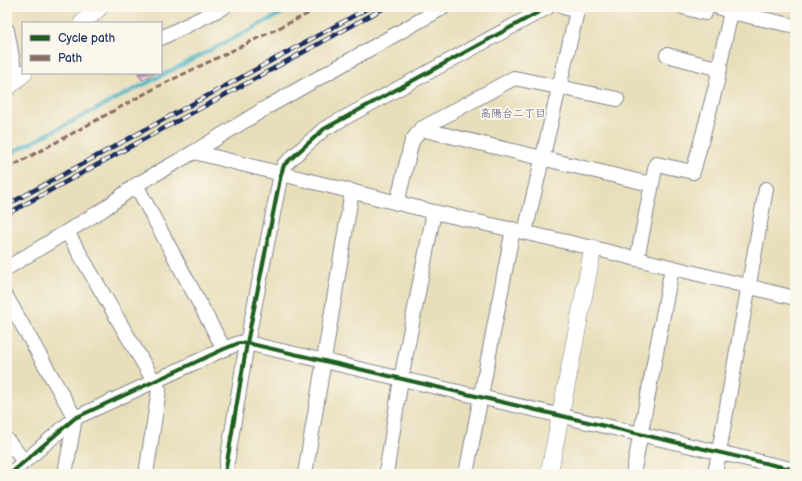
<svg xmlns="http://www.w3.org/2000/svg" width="802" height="481" font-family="'Balsamiq Sans','Klee One',sans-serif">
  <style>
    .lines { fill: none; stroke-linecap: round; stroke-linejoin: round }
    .stream { stroke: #49b1c7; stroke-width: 4 }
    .building { fill: #ce8cc5 }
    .minor-casing { stroke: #82868c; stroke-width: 16 }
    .tertiary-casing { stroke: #82868c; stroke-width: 18 }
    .minor { stroke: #fff; stroke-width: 14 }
    .tertiary { stroke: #fff; stroke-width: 17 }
    .rail-casing { stroke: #1b2f5e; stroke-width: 4.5 }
    .rail { stroke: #fbf7ec; stroke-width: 3; stroke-dasharray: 9; stroke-linecap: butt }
    .quiet { stroke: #8d6e63; stroke-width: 3; stroke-dasharray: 6 3; stroke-linecap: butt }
    .cycleway-casing { stroke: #fbf7ec; stroke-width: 6 }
    .cycleway { stroke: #1b5e20; stroke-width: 4 }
    .labels { text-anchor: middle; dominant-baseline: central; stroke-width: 4; stroke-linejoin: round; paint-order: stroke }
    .neighbourhood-label { font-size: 11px; fill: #5a5082; stroke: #fbf7ec }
  </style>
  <rect width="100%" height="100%" fill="#fbf7ec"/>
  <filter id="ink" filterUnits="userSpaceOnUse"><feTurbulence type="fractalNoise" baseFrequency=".025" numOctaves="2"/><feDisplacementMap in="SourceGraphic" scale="8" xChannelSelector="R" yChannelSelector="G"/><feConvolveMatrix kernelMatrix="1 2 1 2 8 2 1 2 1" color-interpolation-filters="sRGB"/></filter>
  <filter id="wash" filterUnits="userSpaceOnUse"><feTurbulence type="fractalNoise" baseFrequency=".012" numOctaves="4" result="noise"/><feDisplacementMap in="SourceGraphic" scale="16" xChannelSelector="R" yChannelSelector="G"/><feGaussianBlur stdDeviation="0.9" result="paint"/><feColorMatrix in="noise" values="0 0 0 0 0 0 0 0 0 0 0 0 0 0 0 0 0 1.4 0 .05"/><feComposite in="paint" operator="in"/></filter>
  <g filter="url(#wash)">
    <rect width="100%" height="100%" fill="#e8deba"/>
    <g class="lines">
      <polyline class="stream" points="7,155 294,7"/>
    </g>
    <g id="blocks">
      <polygon class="building" points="138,73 156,73 142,80"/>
    </g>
  </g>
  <g filter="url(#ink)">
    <use href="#blocks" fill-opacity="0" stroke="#82868c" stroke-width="1"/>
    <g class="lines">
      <defs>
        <g id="minor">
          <polyline points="564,7 577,11"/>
          <polyline points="683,7 705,13 707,7"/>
          <polyline points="718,7 731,12 795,26"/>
          <polyline points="7,30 16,80"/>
          <polyline points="161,38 224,7"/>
          <polyline points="667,55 720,69"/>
          <polyline points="421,129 650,184"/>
          <polyline points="194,152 434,212 593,248 795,298"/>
          <polyline points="136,185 224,349"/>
          <polyline points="397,203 412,141 421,129 514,78 617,99"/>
          <polyline points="67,232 159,390 146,474"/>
          <polyline points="525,232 578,7"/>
          <polyline points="637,259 656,164 693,172 717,82 723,48 731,12"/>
          <polyline points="7,268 104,209 136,185 194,152 269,106 444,7"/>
          <polyline points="7,298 75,418 65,474"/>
          <polyline points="7,440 24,461"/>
          <polyline points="10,474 75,418 224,349 239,343 247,343 795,470"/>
          <polyline points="225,474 247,343 281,174 284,165 324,129 548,7"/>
          <polyline points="305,474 352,191"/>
          <polyline points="386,474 401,379 434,212"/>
          <polyline points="466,474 513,229"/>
          <polyline points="633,474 672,268"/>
          <polyline points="715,474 766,189"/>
        </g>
        <g id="tertiary">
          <polyline points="82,23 100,7"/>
          <polyline points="7,88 24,73"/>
          <polyline points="549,474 593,248"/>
        </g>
      </defs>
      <use href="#minor" class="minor-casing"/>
      <use href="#tertiary" class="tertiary-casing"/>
      <use href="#minor" class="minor"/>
      <use href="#tertiary" class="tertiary"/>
      <defs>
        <g id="rail">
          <polyline points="7,205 370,7"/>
          <polyline points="7,214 386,7"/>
        </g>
      </defs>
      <use href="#rail" class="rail-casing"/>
      <use href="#rail" class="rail"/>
      <polyline class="quiet" points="7,169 159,86 322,7"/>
      <defs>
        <g id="cycleway">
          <polyline points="10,474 75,418 224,349 239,343 247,343 795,470"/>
          <polyline points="225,474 247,343 281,174 284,165 324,129 548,7"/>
        </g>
      </defs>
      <use href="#cycleway" class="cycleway-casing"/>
      <use href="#cycleway" class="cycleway"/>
    </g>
  </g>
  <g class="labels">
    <g class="neighbourhood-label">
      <text x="513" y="113">高陽台二丁目</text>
    </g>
  </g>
  <rect width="802" height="481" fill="none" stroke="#fbf7ec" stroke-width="24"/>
  <rect x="22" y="22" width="140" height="52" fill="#fbf7ec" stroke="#a1a7b3"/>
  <rect x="30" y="35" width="20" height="6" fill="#1b5e20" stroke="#a1a7b3"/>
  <text x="58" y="42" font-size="12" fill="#1b2f5e">Cycle path</text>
  <rect x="30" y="55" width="20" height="6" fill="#8d6e63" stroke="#a1a7b3"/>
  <text x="58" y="62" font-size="12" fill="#1b2f5e">Path</text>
</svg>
